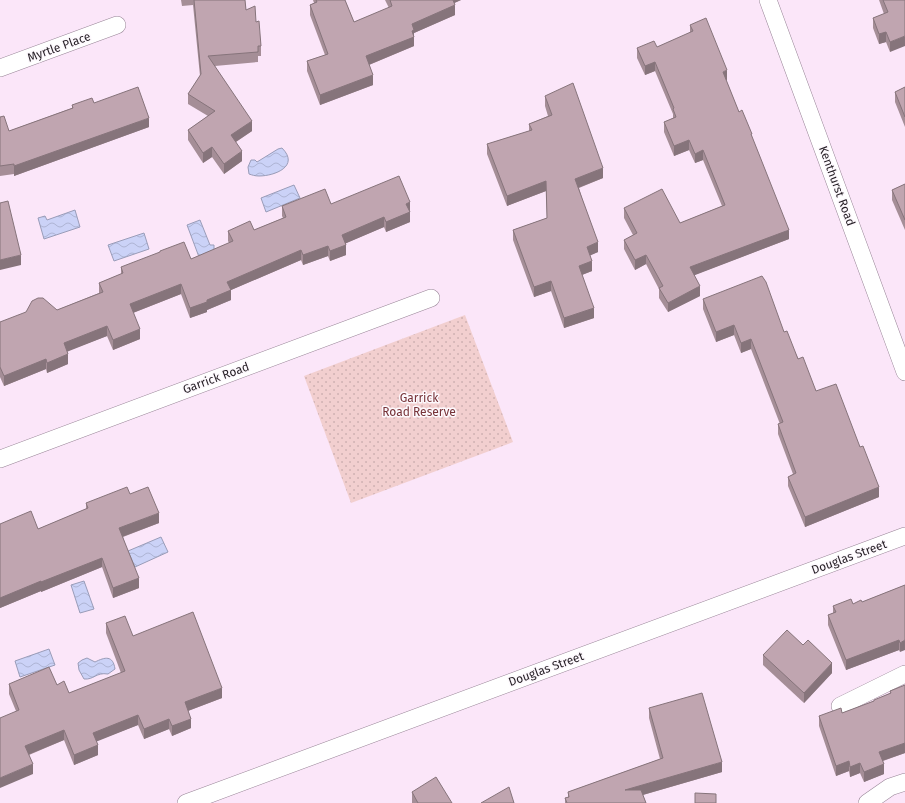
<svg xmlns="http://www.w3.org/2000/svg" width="905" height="803" font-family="'Fira Sans',sans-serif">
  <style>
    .park { fill: url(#park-dots) }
    .water { fill: url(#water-waves); stroke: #999cb8 }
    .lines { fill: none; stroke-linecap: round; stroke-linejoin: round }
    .minor-casing { stroke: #988597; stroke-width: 18 }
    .minor { stroke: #fff; stroke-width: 17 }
    .wall { fill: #a58e97 }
    .shaded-wall { fill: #86747b }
    .building { fill: #c0a5b0; stroke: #86747b }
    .labels { text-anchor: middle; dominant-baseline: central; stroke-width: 3; stroke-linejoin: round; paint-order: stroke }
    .street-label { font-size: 12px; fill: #241d24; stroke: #fdf9fd }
    .park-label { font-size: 12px; fill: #773338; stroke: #fdf9fd }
  </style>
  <defs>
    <pattern id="park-dots" width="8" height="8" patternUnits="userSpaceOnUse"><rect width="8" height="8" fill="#f2cfcf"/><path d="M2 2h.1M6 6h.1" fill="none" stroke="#cfb1b2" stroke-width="1.8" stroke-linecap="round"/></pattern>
    <pattern id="water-waves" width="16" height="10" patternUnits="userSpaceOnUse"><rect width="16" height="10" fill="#cbd2f7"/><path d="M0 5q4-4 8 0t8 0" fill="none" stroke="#aeb4d4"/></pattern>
  </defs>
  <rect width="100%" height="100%" fill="#fbe6f9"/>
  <polygon class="park" points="465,315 513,442 351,503 304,376"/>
  <g class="water">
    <path d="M 282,148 C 300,166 275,176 259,176 C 255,176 252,175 249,174 L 248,167 L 251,160 L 255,160 L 257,162 L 278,149 Z"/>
    <polygon points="294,185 300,198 266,212 261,198"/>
    <polygon points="75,210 80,227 44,239 38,218 45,216 47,220"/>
    <polygon points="200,220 210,245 214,245 214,251 199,257 187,225"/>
    <polygon points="144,233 149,249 114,261 108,245"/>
    <polygon points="161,537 168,552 135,567 128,551"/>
    <polygon points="84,581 94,609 80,613 71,585"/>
    <polygon points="49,649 55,665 20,677 15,661"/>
    <path d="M 87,658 L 95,662 C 105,657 113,655 115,669 L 108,674 C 96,672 94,680 84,679 L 79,670 L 78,663 L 82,660 Z"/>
  </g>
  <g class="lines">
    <defs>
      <g id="minor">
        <polyline points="768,0 905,372"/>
        <polyline points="0,68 117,25"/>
        <polyline points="0,459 431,298"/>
        <polyline points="840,706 905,674"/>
        <polyline points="186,803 905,536"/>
        <polyline points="867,803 890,787 905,782"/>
      </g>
    </defs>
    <use href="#minor" class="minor-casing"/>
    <use href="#minor" class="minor"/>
  </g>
  <g class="wall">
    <polygon points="181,0 245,0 246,10 256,22 261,46 261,56 258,56 258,62 215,66 252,131 236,142 242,161 224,174 212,157 203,163 188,140 188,130 208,116 188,104 188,94 200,76 193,5 182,6"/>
    <polygon points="313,0 345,0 354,22 389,8 385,0 461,0 454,3 455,15 414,33 414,46 369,65 373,85 320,105 307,71 307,61 325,55 310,15 310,5 314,3"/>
    <polygon points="879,0 905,0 890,52 886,42 879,44 873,28 873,18 884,14"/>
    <polygon points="690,25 727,80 726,80 739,112 752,138 789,239 694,275 700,296 668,312 659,298 659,289 646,264 635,270 624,249 624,240 633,235 624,218 624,208 680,223 722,206 703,160 695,163 689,150 674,156 664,132 664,122 673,118 673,114 655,71 645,75 637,58 637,48 657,47 690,33"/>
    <polygon points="905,87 905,127 895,102 895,92"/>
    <polygon points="545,96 603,178 579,188 598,252 590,255 592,271 582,275 594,318 564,328 551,291 534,297 513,240 513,230 547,218 546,191 507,206 487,154 487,144 529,131 529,124 548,116 545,106"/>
    <polygon points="94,103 149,127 14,176 14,174 0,176 0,117 9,131 72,108 72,105"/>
    <polygon points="905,184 905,230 892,200 892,190"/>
    <polygon points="410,202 410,222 386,232 384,227 346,243 346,255 330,261 328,256 303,265 301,260 231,290 231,300 207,310 207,312 190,318 181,294 133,313 140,339 113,350 107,336 67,351 68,364 47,373 46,369 4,386 0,377 0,322 57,310 99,293 99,283 121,274 121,267 191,259 229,243 228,241 228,231 254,230 283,218 282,216 282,206"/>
    <polygon points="703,299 784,332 816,391 860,447 879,497 805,527 788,486 788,477 793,474 778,434 778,424 780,424 751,349 741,353 734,335 716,342 703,309"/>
    <polygon points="86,503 159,523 123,537 139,588 113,598 102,567 41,592 41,591 0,608 0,524 38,529 86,509"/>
    <polygon points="905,585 900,652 899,650 846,670 828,625 828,615 833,613 833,606 853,604 862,602"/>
    <polygon points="106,623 133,636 222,698 188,711 191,728 172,736 169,729 144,739 138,725 96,741 98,755 74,765 64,740 29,755 33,774 16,711 9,694 9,684 57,685 69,693 121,673 106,633"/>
    <polygon points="763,655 832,673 804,703 763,665"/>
    <polygon points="905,685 905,753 883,761 884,774 864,782 860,773 850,777 849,771 836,776 819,726 819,716 842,713 874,701 890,693 890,691"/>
    <polygon points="649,708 722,772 643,795 646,803 565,803 565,798 568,797 568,792 660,759 649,718"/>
    <polygon points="412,792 452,803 412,803"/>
  </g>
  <g class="shaded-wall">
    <polygon points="450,0 461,0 450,5"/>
    <polygon points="455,5 455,15 414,33 414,46 366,66 366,56 412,24"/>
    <polygon points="886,32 886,42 879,44 879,34"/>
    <polygon points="905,36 905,46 890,52 890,42"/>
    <polygon points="655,62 655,71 645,75 645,66"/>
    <polygon points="727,70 727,80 723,82 723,72"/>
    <polygon points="373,75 373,85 320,105 320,95"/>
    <polygon points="149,118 149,127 14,176 14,166"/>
    <polygon points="252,121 252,131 231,145 231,135"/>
    <polygon points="689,140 689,150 674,156 674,146"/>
    <polygon points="212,147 212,157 203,163 203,153"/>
    <polygon points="703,150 703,160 695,163 695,154"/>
    <polygon points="242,151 242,161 224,174 224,164"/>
    <polygon points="603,168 603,178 575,189 575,179"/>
    <polygon points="546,181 546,191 507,206 507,196"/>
    <polygon points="410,202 410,222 386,232 386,222 406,204"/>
    <polygon points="384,217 384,227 342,245 342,235"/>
    <polygon points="789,230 789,239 690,277 690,267"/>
    <polygon points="598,242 598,252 587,257 587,247"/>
    <polygon points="346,245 346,255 330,261 330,251"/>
    <polygon points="328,246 328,256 303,265 303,255"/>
    <polygon points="301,250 301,260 231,290 231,300 207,310 207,312 190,318 190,308 207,300 227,282"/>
    <polygon points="21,255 21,265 0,270 0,260"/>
    <polygon points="646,255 646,264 635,270 635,260"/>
    <polygon points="592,261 592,271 579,276 579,266"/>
    <polygon points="551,281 551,291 534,297 534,287"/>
    <polygon points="181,284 181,294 130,314 130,304"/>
    <polygon points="700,286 700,296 668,312 668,303"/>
    <polygon points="594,308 594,318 564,328 564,318"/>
    <polygon points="734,325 734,335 716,342 716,332"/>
    <polygon points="107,326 107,336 64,353 64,343"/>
    <polygon points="140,329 140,339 113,350 113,340"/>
    <polygon points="751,339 751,349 741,353 741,343"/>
    <polygon points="68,354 68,364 47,373 47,363"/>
    <polygon points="46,359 46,369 4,386 4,376"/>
    <polygon points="879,487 879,497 805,527 805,517"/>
    <polygon points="159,513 159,523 119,538 119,528"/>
    <polygon points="102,558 102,567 41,592 41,582"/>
    <polygon points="139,578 139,588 113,598 113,588"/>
    <polygon points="41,581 41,591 0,608 0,598"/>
    <polygon points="899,640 899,650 846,670 846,660"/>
    <polygon points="905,640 905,650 900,652 900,643"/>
    <polygon points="832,663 832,673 804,703 804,693"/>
    <polygon points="222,688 222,698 185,712 185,702"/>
    <polygon points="138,715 138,725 93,743 93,733"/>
    <polygon points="169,719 169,729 144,739 144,729"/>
    <polygon points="191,719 191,728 172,736 172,726"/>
    <polygon points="64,730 64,740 25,756 25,746"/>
    <polygon points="905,743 905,753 879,762 879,752"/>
    <polygon points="98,745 98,755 74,765 74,755"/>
    <polygon points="849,761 849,771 836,776 836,766"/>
    <polygon points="722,762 722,772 625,800 625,790"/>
    <polygon points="860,763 860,773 850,777 850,767"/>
    <polygon points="33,764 33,774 0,788 0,778"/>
    <polygon points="884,764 884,774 864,782 864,772"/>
  </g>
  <g class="building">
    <polygon points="194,0 245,0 246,10 255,6 256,22 259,21 261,46 258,46 258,52 208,56 252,121 231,135 242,151 224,164 212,147 203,153 188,130 215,111 188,94 201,74"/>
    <polygon points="316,0 345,0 354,22 392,6 390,0 453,0 455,5 412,24 414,30 412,31 414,37 366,56 373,75 320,95 307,61 328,54 310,5 317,2"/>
    <polygon points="883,0 905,0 905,36 890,42 886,32 879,34 873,18 888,12"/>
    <polygon points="706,18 727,70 723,72 739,112 742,110 752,134 751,134 789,230 690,267 700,286 668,303 659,288 663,286 646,255 635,260 624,240 637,233 624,208 662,189 680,223 725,205 703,150 695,154 689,140 674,146 664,122 676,117 673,109 674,108 655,62 645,66 637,48 654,41 657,47 693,31 690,25"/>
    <polygon points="573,83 603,168 575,179 598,242 587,247 592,261 579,266 594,308 564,318 551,281 534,287 513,230 547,218 546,181 507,196 487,144 532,130 529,124 552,115 545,96"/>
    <polygon points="138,87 149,118 14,166 14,164 0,166 0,117 4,116 9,131 73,108 72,105 92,98 94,103"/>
    <polygon points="905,87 905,117 895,92"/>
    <polygon points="399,176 410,202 406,204 410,212 386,222 384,217 342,235 346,245 330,251 328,246 303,255 301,250 227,282 231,290 207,300 207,302 190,308 181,284 130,304 140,329 113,340 107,326 64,343 68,354 47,363 46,359 4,376 0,367 0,322 26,312 32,301 38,298 43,298 57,310 103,292 99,283 123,273 121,267 160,252 160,251 184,242 191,259 233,241 228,231 250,221 254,230 286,217 282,206 325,189 331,204"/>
    <polygon points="905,184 905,220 892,190"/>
    <polygon points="8,201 21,255 0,260 0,203"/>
    <polygon points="762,276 766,282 784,332 787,331 798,359 803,357 816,391 836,384 860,447 863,446 879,487 805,517 788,477 796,473 778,424 783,422 751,339 741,343 734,325 716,332 703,299"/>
    <polygon points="127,487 130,494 148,487 159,513 119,528 139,578 113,588 102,558 41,582 41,581 0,598 0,524 31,511 38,529 88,508 86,503"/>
    <polygon points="905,585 905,640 900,643 899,640 846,660 828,615 836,612 833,606 851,599 853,604 861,600 862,602"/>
    <polygon points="193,612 222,688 185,702 191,719 172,726 169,719 144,729 138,715 93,733 98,745 74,755 64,730 25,746 33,764 0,778 0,718 19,710 9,684 49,667 57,685 64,681 69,693 125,671 106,623 125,616 133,636"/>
    <polygon points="787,630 803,645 808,640 832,663 804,693 763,655"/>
    <polygon points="905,685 905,743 879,752 884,764 864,772 860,763 850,767 849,761 836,766 819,716 841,708 842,713 874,701 874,700 891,693 890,691"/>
    <polygon points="702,693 722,762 625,790 641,790 646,803 567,803 565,798 569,797 568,792 663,758 649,708"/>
    <polygon points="436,777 452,803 418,803 412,792"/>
    <polygon points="509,787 514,803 481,803"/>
    <polygon points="695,793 716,794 716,803 695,803"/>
  </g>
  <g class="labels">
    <g class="street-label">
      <text transform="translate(59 47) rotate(-20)">Myrtle Place</text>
      <text transform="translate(837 186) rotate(70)">Kenthurst Road</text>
      <text transform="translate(216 378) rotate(-20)">Garrick Road</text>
      <text transform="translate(849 557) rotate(-20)">Douglas Street</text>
      <text transform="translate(546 669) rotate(-20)">Douglas Street</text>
    </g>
    <g class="park-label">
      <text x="419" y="398">Garrick<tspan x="419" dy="14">Road Reserve</tspan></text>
    </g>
  </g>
</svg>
